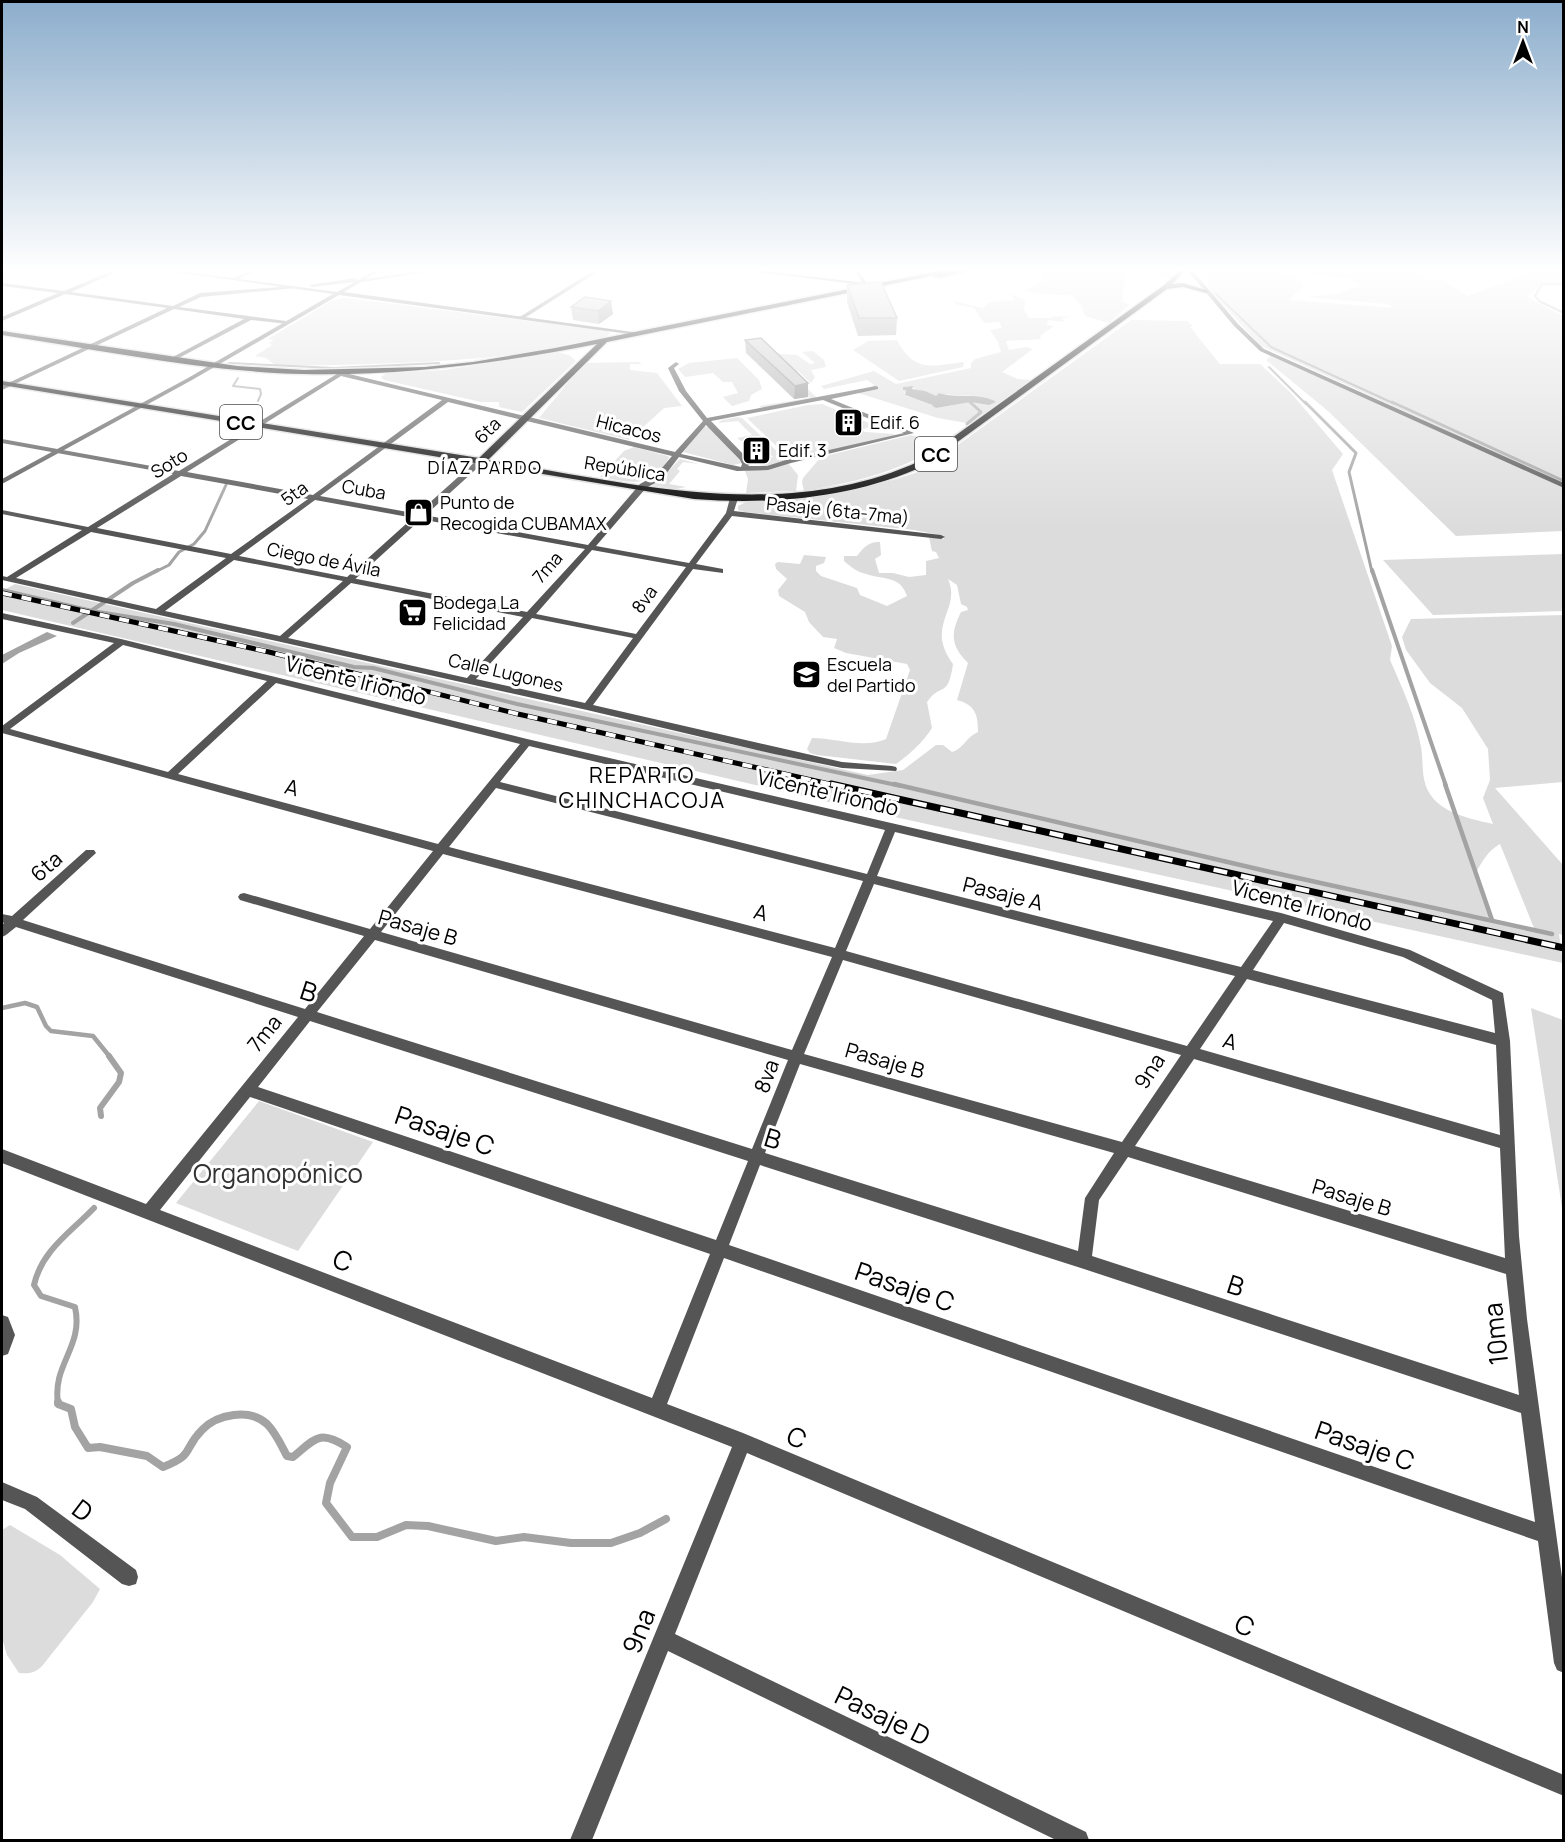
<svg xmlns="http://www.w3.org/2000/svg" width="1565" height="1842" font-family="Manrope,sans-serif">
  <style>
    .green { fill: #dcdcdc; fill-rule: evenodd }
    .water { fill: #a3a3a3 }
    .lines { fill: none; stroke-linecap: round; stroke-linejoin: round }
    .stream-far5 { stroke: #a3a3a3; stroke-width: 2 }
    .stream-far4 { stroke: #a3a3a3; stroke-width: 3 }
    .stream-far3 { stroke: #a3a3a3; stroke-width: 4 }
    .stream-far2 { stroke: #a3a3a3; stroke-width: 4.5 }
    .stream-far1 { stroke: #a3a3a3; stroke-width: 6 }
    .stream { stroke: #a3a3a3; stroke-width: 8 }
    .primary-casing { stroke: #dbdbdb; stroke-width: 3 }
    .minor { fill: #555; fill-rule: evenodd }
    .tertiary { fill: #555; fill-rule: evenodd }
    .secondary { fill: #222; fill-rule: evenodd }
    .primary { fill: #000; fill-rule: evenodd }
    .rail-far1-casing { stroke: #000; stroke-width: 5 }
    .rail-casing { stroke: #000; stroke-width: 7 }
    .rail-far1 { stroke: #fff; stroke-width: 4; stroke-dasharray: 10; stroke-linecap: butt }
    .rail { stroke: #fff; stroke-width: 4.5; stroke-dasharray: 14; stroke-linecap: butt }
    .wall { fill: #a9a9a9 }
    .shaded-wall { fill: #898989 }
    .building { fill: #c4c4c4; stroke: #898989; stroke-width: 1.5 }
    .labels { text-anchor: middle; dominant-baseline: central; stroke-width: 6; stroke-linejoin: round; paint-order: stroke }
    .far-poi-label { font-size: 18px; fill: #000; stroke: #fff; text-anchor: start }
    .far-street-label { font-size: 18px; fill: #000; stroke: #fff }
    .far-neighbourhood-label { font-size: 18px; letter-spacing: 1.5px; fill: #000; stroke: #fff }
    .shield { fill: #fff; stroke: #4c4c4c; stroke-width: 1.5 }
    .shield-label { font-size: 20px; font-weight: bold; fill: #000 }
    .street-label { font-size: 21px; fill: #000; stroke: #fff }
    .neighbourhood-label { font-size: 22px; letter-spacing: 1.5px; fill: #000; stroke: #fff }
    .near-street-label { font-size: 26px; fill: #000; stroke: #fff }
    .near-park-label { font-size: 26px; fill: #333; stroke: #fff }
  </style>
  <rect width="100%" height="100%" fill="#fff"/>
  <g class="green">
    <path d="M 1040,271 L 1174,271 L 1174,272 L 1169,279 L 1160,274 L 1126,272 L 1122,302 L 1130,304 L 1109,323 L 1085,316 L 1081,305 L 1073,296 C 1062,294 1032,295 1025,290 L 1044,280 Z"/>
    <polygon points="1214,271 1280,271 1300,279 1303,286 1289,300 1394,308 1387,304 1307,297 1336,294 1360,286 1350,278 1313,274 1312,271 1416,271 1425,279 1442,279 1468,296 1514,279 1529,271 1563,271 1563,284 1541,284 1527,297 1563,316 1563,484 1261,346 1211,292 1206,275"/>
    <path d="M 1011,294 L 1025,300 L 1024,309 L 1029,318 L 1052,318 L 1051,316 L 1072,317 L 1062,318 L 1064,322 L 1048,320 L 1047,325 L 1054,326 L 1040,336 L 1041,339 L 1006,341 L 1009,350 L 1027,347 L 1033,349 L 1002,372 L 1018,379 L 1033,380 L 972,424 L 938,418 L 858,393 L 879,387 L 869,388 L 874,385 L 867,380 L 824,389 L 821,386 L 874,371 L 896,384 L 971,368 L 971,363 L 975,359 L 1001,352 L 998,342 L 990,330 L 1002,328 L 999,322 L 984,323 L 974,308 L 955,304 L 953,301 L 983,308 L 990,302 L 1014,300 ZM 907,386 L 937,397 L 939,393 C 953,397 988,393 995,402 L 970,402 L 936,408 L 932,406 L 934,404 L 906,396 L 904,393 L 908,390 L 903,390 Z"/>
    <path d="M 345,298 L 570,326 L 606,330 L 610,333 C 603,343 583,343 572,345 C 474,364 375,364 276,366 L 266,358 L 255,356 L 272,345 L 269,343 L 274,340 L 268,339 L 333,300 Z"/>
    <path d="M 1131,320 L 1187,321 L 1193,326 L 1190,327 L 1220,364 L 1260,364 L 1291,393 L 1343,454 L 1332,470 L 1392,646 L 1390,660 C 1402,687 1416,718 1421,747 C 1423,757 1422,769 1424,779 C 1430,811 1466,818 1493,824 L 1483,798 L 1490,780 L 1488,749 L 1462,708 L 1430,683 L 1406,650 L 1402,637 L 1411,619 L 1563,615 L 1563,782 L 1495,788 L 1563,865 L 1563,935 L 1559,934 L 1563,963 L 872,812 L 2,610 L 2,591 L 15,584 L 868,775 L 903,770 L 936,745 L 943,745 L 952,752 C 963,749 967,736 978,732 C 978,714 975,705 957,700 L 968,663 C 951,646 950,634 961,612 L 968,610 L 967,607 L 961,604 L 957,585 L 948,579 C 962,610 924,625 953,664 C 948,699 941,682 927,702 L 932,728 C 923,742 910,754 896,764 L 817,755 L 810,753 L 807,749 L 812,738 C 836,738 863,749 886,739 L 910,670 L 907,664 L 846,653 L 834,648 L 837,639 L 823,637 L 809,622 L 805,612 L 779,596 L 778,590 L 787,579 L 776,569 L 775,564 L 778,562 L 800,564 L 804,555 L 826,557 L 824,563 L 816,566 L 816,571 L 821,576 L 857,588 L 860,595 L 887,606 L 907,596 C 900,575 883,580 866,574 C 857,572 851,567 844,561 L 844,556 L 857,556 C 863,548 869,541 880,542 L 881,555 L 875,559 L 879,573 L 893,573 L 909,577 L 926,575 L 926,561 L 939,558 L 936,552 L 932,551 L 929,537 L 944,539 L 944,536 L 914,530 L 744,512 L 738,510 L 738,506 L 748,501 C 810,496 864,492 923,470 ZM 1500,844 L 1534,928 L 1533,928 L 1492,919 L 1476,873 C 1482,861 1488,851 1500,844 Z"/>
    <path d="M 897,340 C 914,373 932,366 964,362 L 963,367 L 899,381 L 853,350 L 868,341 Z"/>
    <polygon points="813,351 824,360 826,367 811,370 815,377 811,383 798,371 793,371 778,360 817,398 761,408 759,406 810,398 765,353 797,355 810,364 815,363 802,352"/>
    <polygon points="557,352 569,355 576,361 522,412 499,407 499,402 481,402 384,380 381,377 387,373 444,370"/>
    <polygon points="1271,356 1563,486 1563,531 1456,536 1328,411 1266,360"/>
    <polygon points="737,358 759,380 762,389 751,395 749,401 732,406 723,397 738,393 732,382 723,382 713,373 685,377 678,369 689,363"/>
    <polygon points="638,362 642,364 630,364 630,370 657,373 682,406 664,408 629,440 539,418 584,363"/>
    <polygon points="822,404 874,425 862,430 865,432 895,434 890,437 790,459 747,418 808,405"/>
    <polygon points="738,417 742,418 786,460 769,467 754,464 749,457 749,454 760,460 773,457 754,439 741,441 737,438 752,435 738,421 718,423 722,420"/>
    <polygon points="704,427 710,427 742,463 733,465 683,452"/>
    <path d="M 911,435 L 935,441 L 948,442 C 897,472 862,481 804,491 L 802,482 L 803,478 L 821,457 Z"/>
    <path d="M 634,447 L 668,456 L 669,458 C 651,490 630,482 600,477 L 624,451 Z"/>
    <polygon points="680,459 699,464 683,462 677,469 680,471 669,484 686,487 676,489 651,485 659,480"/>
    <polygon points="788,463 798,475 796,491 746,493 748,479 745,471"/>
    <polygon points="1563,554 1563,611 1433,615 1383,560"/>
    <polygon points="1531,1008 1563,1020 1563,1214"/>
    <polygon points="259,1101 373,1142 298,1251 176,1203"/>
    <path d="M 10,1525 L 60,1555 L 100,1589 L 93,1602 L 42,1666 C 35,1673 29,1674 19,1673 L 7,1655 L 2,1638 L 2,1530 Z"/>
  </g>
  <g class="water">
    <path d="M 913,386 L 912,389 L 925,391 L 936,396 L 939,393 C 958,399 982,392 996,402 L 989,405 L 971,402 L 936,408 L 932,406 L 933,405 L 905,395 L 906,390 L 903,390 L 903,387 Z"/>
    <polygon points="47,632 57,636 19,653 2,664 2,655"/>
  </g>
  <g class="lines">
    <g class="stream-far5">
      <polyline points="1564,284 1542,284 1535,296 1539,301 1564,313"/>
      <polyline points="1215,293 1271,347 1395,404"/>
      <polyline points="229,363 334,368 439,363"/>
      <polyline points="1269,367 1306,404"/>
      <polyline points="238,378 233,386 260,389 261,394 258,401"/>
      <polyline points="970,402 972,404"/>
    </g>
    <g class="stream-far4">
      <polyline points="1305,402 1356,453 1349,472 1372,572"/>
      <polyline points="1392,402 1564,481"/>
      <polyline points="967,424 981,412 970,402"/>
      <polyline points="155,572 169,565 179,552 194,544 205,531 226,485"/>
    </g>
    <g class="stream-far3">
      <polyline points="1372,570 1446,786"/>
      <polyline points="2,590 92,611 174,624 354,667 373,668 517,704 901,786"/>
      <polyline points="73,623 133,583 158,570"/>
    </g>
    <g class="stream-far2">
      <polyline points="894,784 1266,871 1552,934"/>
      <polyline points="1445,784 1492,920"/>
      <polyline points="2,1008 25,1003 37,1007 46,1026 51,1031 93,1036 110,1057"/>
    </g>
    <g class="stream-far1">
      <polyline points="101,1116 100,1108 119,1082 121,1073 109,1056"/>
      <path d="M 58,1403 C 52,1364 84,1347 75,1307 L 41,1296 L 34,1285 C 42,1250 70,1233 94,1208"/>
    </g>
    <path class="stream" d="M 58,1402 L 58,1404 L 71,1409 L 75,1427 L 88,1448 L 100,1447 L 147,1456 L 163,1467 C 196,1454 182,1450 202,1430 C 217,1414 250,1408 267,1424 C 276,1433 281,1445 287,1456 L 293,1457 C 315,1439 319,1429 347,1447 L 330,1483 L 326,1503 L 352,1537 L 377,1537 L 406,1525 L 428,1526 L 496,1541 L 524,1537 L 571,1543 L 611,1543 L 640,1533 L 666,1519"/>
    <defs>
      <path id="primary" d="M 939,271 L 969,271 L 939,278 L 936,275 L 607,342 L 488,460 C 630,483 782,524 920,461 L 1163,286 L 1179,271 L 1185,271 L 1172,284 L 1183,283 L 1209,291 L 1206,293 L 1183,287 L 1167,289 L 926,465 C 854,498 773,505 694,499 L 2,385 L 2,381 L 479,458 L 597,344 C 500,363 403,376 304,374 C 206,372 100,350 2,335 L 2,331 L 237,366 L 304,370 L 425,367 L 473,362 L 555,348 Z"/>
    </defs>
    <use href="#primary" class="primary-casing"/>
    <g class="minor">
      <polygon points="112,271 119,271 71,292 173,306 200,293 293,286 296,288 201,297 179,307 286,321 288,324 251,320 173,361 171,358 244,319 174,309 2,390 2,386 167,308 65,294 2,321 2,317 58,293 2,286 2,283 64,291"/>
      <polygon points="248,271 255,271 236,280 231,279"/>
      <polygon points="420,271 433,271 362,282 359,280"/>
      <polygon points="593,271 599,271 523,319 518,318"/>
      <polygon points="855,271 859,271 868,285 864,285"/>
      <polygon points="929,271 934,271 938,278 934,278"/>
      <polygon points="1188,271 1193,271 1238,324 1264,349 1564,483 1564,488 1260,351 1234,326"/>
      <path d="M 676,362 L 679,364 L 674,368 L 686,391 L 707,418 L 876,386 L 878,387 L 878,389 L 831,399 L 914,433 L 791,463 L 768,470 L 737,471 L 679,457 L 662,479 L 646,488 L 596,546 L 689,563 L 726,513 L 730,498 L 734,496 L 738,498 L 734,511 L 941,535 L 945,537 L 941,539 L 732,516 L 696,564 L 723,569 L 723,573 L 693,569 L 593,705 L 842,762 L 892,766 L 896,767 L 897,769 L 896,771 L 842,768 L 774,754 L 587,710 L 2,580 L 2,576 L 7,577 L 82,530 L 2,514 L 2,510 L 88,527 L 173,474 L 2,443 L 2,439 L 179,471 L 345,369 L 348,371 L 345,373 L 675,452 L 703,421 L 679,391 L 668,368 ZM 341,376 L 442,400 L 313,495 L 187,472 ZM 823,400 L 904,433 L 789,459 L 767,466 L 748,466 L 750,464 L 746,457 L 711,421 ZM 448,402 L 672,456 L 656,475 L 640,484 L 588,545 L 320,496 ZM 706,425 L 740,460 L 742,464 L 741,467 L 681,454 ZM 181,476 L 308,499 L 231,554 L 97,528 ZM 315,500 L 585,549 L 527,612 L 239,556 ZM 91,532 L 226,558 L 156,609 L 16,578 ZM 592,550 L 686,567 L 636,634 L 536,614 ZM 234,560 L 343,581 L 280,636 L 165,611 ZM 351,583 L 523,617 L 467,678 L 288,638 ZM 532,618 L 633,638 L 585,703 L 476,679 Z"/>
      <path d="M 2,613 L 121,639 L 527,739 L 1281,913 L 1410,950 L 1503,993 L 1510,1041 L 1519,1236 L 1527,1319 L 1564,1592 L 1564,1673 L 1557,1670 L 1554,1663 L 1538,1541 L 724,1258 L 667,1404 L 743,1433 L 1564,1775 L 1564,1796 L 747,1453 L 675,1634 L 1086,1832 L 1089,1840 L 1056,1840 L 668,1651 L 592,1840 L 570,1840 L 732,1447 L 2,1163 L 2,1149 L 146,1204 L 298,1017 L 16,927 L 6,935 L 2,937 L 2,925 L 4,923 L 2,922 L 2,914 L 12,916 L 86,850 L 94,850 L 96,853 L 23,920 L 305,1009 L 364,936 L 240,900 L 238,897 L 240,894 L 244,893 L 370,929 L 433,851 L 2,733 L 2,726 L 114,643 L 2,619 ZM 123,645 L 267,681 L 168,772 L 10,729 ZM 276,683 L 520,744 L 438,844 L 178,774 ZM 529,746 L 885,830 L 867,874 L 500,782 ZM 496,788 L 863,881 L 835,948 L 449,847 ZM 895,832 L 1273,921 L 1241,967 L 877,876 ZM 443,854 L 832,957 L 792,1050 L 381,932 ZM 874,884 L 1235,976 L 1187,1046 L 846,951 ZM 1284,923 L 1403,957 L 1492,1000 L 1495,1033 L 1253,970 ZM 375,940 L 788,1060 L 752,1149 L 317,1012 ZM 843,960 L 1181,1055 L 1122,1142 L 804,1054 ZM 1247,979 L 1496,1045 L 1500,1135 L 1200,1049 ZM 310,1021 L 748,1161 L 716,1240 L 258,1087 ZM 1194,1059 L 1500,1148 L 1505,1258 L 1135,1146 ZM 800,1064 L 1114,1153 L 1085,1198 L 1078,1251 L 765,1153 ZM 250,1097 L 710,1254 L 652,1398 L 160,1210 ZM 1128,1157 L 1506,1274 L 1519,1395 L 1092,1256 L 1099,1200 ZM 760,1165 L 1084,1269 L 1521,1413 L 1535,1522 L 729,1245 Z"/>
      <polygon points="2,1315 8,1317 15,1335 8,1354 2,1356"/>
      <polygon points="2,1482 37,1497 136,1570 138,1577 136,1584 129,1586 122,1584 25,1509 2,1500"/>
    </g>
    <g class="tertiary">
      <polygon points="168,271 180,271 337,292 355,282 312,287 309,285 355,278 358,280 374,271 379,271 344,292 640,333 637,335 339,295 192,380 2,484 2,479 188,378 333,294"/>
      <polygon points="477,460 484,462 352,582 346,582 346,578"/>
    </g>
    <polygon class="secondary" points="750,271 765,271 882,285 879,287"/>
    <use href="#primary" class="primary"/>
    <defs>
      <polyline id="rail-far1" points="2,593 269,652 518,714 838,786"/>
      <polyline id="rail" points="831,784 1564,948"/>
    </defs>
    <use href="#rail-far1" class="rail-far1-casing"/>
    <use href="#rail" class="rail-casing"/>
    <use href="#rail-far1" class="rail-far1"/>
    <use href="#rail" class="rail"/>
  </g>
  <g class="wall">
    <polygon points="847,285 897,318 896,335 858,336 847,302"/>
    <polygon points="585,297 613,314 599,324 573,320 571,307"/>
    <polygon points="745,340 808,397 794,399 746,353"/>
  </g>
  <g class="shaded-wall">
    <polygon points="611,301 613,314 599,324 598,311"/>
    <polygon points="808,383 808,397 794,399 795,386"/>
  </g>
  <g class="building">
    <polygon points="881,282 897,318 859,318 847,285"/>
    <polygon points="585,297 611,301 598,311 571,307"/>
    <polygon points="761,338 808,383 795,386 745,340"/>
  </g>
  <linearGradient id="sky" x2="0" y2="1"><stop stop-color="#8cadcc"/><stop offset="0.51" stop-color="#fff"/><stop offset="1" stop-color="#fff" stop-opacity="0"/></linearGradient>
  <rect width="1565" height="529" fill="url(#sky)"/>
  <defs>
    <symbol id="building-square" viewBox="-11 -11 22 22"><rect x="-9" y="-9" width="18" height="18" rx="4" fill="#000" stroke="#fff"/><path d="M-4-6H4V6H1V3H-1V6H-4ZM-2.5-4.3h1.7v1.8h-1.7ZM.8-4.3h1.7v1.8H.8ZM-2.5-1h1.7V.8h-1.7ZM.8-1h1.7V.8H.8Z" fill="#fff"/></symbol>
    <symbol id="shop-square" viewBox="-11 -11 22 22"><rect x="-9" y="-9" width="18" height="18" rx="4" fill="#000" stroke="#fff"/><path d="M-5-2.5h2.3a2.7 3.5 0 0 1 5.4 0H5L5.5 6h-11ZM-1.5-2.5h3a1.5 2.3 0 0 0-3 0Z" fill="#fff"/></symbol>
    <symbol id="supermarket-square" viewBox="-11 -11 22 22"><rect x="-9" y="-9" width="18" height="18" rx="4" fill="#000" stroke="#fff"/><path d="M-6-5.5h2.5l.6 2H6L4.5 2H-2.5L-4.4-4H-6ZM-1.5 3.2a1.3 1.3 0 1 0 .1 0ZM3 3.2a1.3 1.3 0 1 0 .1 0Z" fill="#fff"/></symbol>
    <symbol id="university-square" viewBox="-11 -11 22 22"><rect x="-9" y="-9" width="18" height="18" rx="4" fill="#000" stroke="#fff"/><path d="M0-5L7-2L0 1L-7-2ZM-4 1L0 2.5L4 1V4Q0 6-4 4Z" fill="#fff"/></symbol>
  </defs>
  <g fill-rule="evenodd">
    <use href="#building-square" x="832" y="406" width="33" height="33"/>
    <use href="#building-square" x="740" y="434" width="33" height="33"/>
    <use href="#shop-square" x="402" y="496" width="33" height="33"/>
    <use href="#supermarket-square" x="396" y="596" width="33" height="33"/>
    <use href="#university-square" x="790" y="658" width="33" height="33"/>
  </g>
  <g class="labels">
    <g class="far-poi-label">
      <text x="870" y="422">Edif. 6</text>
      <text x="778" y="450">Edif. 3</text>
      <text x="440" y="502">Punto de<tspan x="440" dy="21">Recogida CUBAMAX</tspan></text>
      <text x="433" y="602">Bodega La<tspan x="433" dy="21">Felicidad</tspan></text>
      <text x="827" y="664">Escuela<tspan x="827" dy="21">del Partido</tspan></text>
    </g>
    <g class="far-street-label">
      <text transform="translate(629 428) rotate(14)">Hicacos</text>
      <text transform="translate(487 430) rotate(-45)">6ta</text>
      <text transform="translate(169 463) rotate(-32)">Soto</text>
      <text transform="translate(625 468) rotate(9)">República</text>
      <text transform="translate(364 489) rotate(10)">Cuba</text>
      <text transform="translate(294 493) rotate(-36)">5ta</text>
      <text transform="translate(838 510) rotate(6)">Pasaje (6ta-7ma)</text>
      <text transform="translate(324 559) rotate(11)">Ciego de Ávila</text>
      <text transform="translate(547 567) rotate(-49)">7ma</text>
      <text transform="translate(644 599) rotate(-54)">8va</text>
      <text transform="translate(506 672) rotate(13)">Calle Lugones</text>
    </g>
    <g class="far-neighbourhood-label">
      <text x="485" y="467">DÍAZ PARDO</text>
    </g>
    <g class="shield">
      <rect x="220" y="405" width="42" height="34" rx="4.5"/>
      <rect x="915" y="437" width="42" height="34" rx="4.5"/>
    </g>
    <g class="shield-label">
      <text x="241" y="422">CC</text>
      <text x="936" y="454">CC</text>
    </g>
    <g class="street-label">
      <text transform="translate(356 680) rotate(14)">Vicente Iriondo</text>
      <text transform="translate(292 787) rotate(15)">A</text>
      <text transform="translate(828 792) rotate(13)">Vicente Iriondo</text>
      <text transform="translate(46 866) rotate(-41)">6ta</text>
      <text transform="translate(1003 893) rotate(14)">Pasaje A</text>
      <text transform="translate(1302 905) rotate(15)">Vicente Iriondo</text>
      <text transform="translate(761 912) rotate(15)">A</text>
      <text transform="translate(418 927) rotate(16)">Pasaje B</text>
      <text transform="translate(264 1033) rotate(-51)">7ma</text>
      <text transform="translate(1230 1041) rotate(16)">A</text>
      <text transform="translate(885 1060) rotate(16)">Pasaje B</text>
      <text transform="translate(1149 1071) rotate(-57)">9na</text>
      <text transform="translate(766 1076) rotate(-69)">8va</text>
      <text transform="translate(1352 1197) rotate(17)">Pasaje B</text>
    </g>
    <g class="neighbourhood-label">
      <text x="642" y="775">REPARTO<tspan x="642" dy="25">CHINCHACOJA</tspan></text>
    </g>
    <g class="near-street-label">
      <text transform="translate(309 991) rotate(18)">B</text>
      <text transform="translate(445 1130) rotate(19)">Pasaje C</text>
      <text transform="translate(773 1138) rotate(17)">B</text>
      <text transform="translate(343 1260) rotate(21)">C</text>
      <text transform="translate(1236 1285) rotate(18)">B</text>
      <text transform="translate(905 1286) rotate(19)">Pasaje C</text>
      <text transform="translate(1495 1334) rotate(-96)">10ma</text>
      <text transform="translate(797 1437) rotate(23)">C</text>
      <text transform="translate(1365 1445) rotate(19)">Pasaje C</text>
      <text transform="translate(83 1510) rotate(37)">D</text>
      <text transform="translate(1245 1625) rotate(23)">C</text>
      <text transform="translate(638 1631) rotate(-68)">9na</text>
      <text transform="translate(883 1715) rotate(26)">Pasaje D</text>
    </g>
    <g class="near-park-label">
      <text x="278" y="1173">Organopónico</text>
    </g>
  </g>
  <rect width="1565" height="1842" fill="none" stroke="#000000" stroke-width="6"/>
  <g transform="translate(1523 42)" stroke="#ffffff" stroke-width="4.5" paint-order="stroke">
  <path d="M0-4.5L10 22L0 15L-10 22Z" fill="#000000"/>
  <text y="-9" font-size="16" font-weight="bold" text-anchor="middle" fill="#000000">N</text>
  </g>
</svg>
